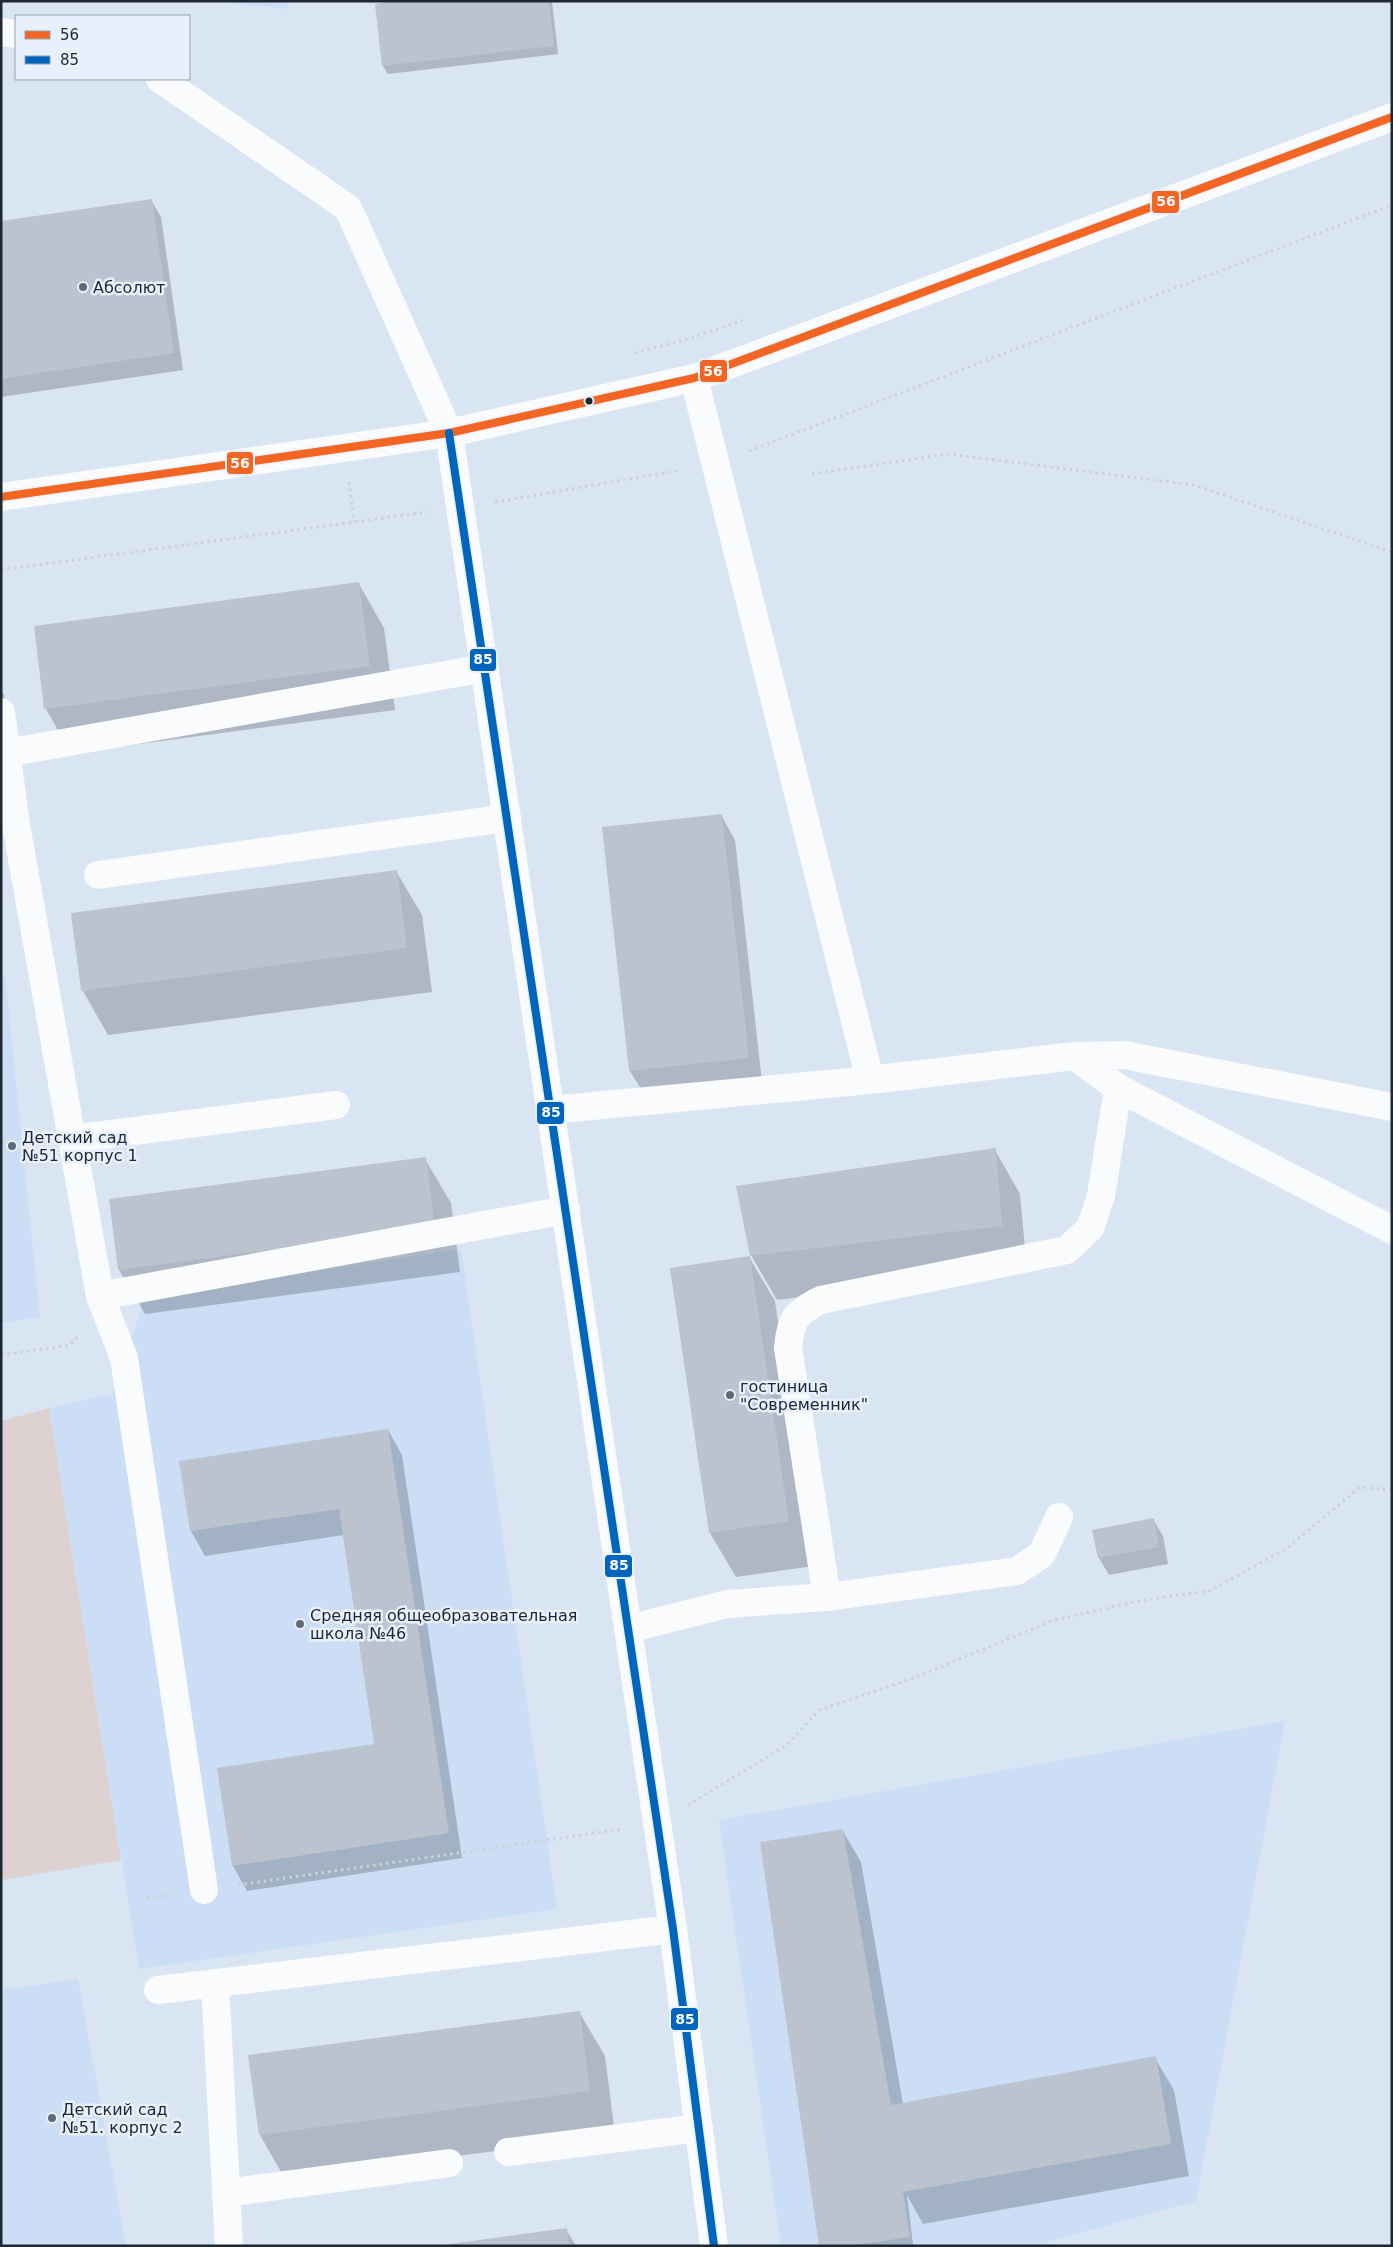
<svg xmlns="http://www.w3.org/2000/svg" width="1393" height="2247" font-family="'DejaVu Sans',sans-serif">
  <style>
    .built { fill: #cbdef6 }
    .green { fill: #ddd1d1 }
    .shadow { fill: #0003 }
    .building { fill: #bbc3cf }
    .lines { fill: none; stroke-linecap: round; stroke-linejoin: round }
    .path { stroke: #ced1d6; stroke-width: 3; stroke-dasharray: 2.5 4; stroke-linecap: butt }
    .minor { stroke: #f9fbfd; stroke-width: 28 }
    .bus-1-casing { stroke: #e8f0fb; stroke-width: 11 }
    .bus-2-casing { stroke: #e8f0fb; stroke-width: 11 }
    .bus-1 { stroke: #f26522; stroke-width: 8 }
    .bus-2 { stroke: #0065bd; stroke-width: 8 }
    .poi-dot { fill: #606a75; stroke: #e8f0fb; stroke-width: 2 }
    .bus-dot { fill: #1f2731; stroke: #e8f0fb; stroke-width: 2 }
    .labels { text-anchor: middle; dominant-baseline: central; stroke-width: 5; stroke-linejoin: round; paint-order: stroke }
    .poi-label { font-size: 16px; fill: #1f2731; stroke: #e8f0fb; text-anchor: start }
    .line-badge { stroke: #e8f0fb; stroke-width: 2 }
    .badge-label { font-size: 14px; text-anchor: middle; font-weight: bold; fill: #fff }
  </style>
  <rect width="100%" height="100%" fill="#dae5f4"/>
  <g class="built">
    <polygon points="215,1 288,1 289,9"/>
    <polygon points="1,973 5,975 40,1317 1,1323"/>
    <polygon points="461,1249 557,1909 139,1969 49,1408 113,1394 145,1297"/>
    <polygon points="1285,1721 1196,2201 1032,2246 781,2246 719,1820"/>
    <polygon points="78,1979 126,2246 1,2246 1,1990"/>
  </g>
  <polygon class="green" points="49,1408 121,1860 1,1880 1,1421"/>
  <g class="shadow">
    <polygon points="406,1 552,1 558,54 388,74 383,66"/>
    <polygon points="151,200 161,217 183,370 1,397 1,222"/>
    <polygon points="359,584 384,628 395,710 71,753 46,709"/>
    <polygon points="1,689 4,695 14,773 1,775"/>
    <polygon points="721,815 735,840 762,1082 645,1096 630,1071"/>
    <polygon points="396,871 422,915 432,992 108,1035 83,991"/>
    <polygon points="995,1150 1020,1194 1027,1270 777,1300 751,1255"/>
    <polygon points="425,1159 451,1203 460,1272 145,1314 119,1270"/>
    <polygon points="749,1257 775,1301 814,1566 736,1577 710,1533"/>
    <polygon points="388,1430 402,1455 462,1858 247,1891 233,1866 219,1769 375,1745 344,1535 205,1556 191,1531"/>
    <polygon points="1153,1519 1163,1536 1168,1564 1109,1575 1099,1558 1093,1531"/>
    <polygon points="842,1830 861,1862 903,2104 1155,2058 1174,2090 1189,2176 923,2224 907,2195 913,2245 821,2246"/>
    <polygon points="579,2012 605,2056 615,2135 285,2179 260,2135"/>
    <polygon points="566,2229 576,2246 443,2246"/>
  </g>
  <g class="building">
    <polygon points="395,1 549,1 554,46 382,66 375,4"/>
    <polygon points="152,199 174,353 1,379 1,221"/>
    <polygon points="359,582 370,666 44,709 34,626"/>
    <polygon points="722,814 749,1058 629,1071 602,827"/>
    <polygon points="397,870 407,948 81,991 71,913"/>
    <polygon points="996,1148 1002,1226 750,1256 736,1186"/>
    <polygon points="426,1157 435,1228 118,1270 109,1199"/>
    <polygon points="750,1256 789,1521 709,1533 670,1268"/>
    <polygon points="388,1429 449,1833 232,1866 217,1768 374,1744 339,1509 190,1531 179,1461"/>
    <polygon points="1154,1518 1159,1547 1098,1558 1092,1530"/>
    <polygon points="843,1829 891,2105 1156,2056 1171,2144 903,2192 910,2237 849,2246 819,2246 760,1842"/>
    <polygon points="580,2011 590,2091 259,2135 248,2055"/>
    <polygon points="567,2228 569,2246 443,2246 443,2245"/>
  </g>
  <g class="lines">
    <g class="path">
      <polyline points="635,353 692,338 746,319"/>
      <polyline points="749,451 1392,205"/>
      <polyline points="812,474 948,454 1194,485 1392,552"/>
      <polyline points="349,482 354,522"/>
      <polyline points="495,502 681,470"/>
      <polyline points="1,570 427,512"/>
      <polyline points="1,1355 70,1345 78,1336"/>
      <polyline points="688,1805 787,1745 819,1710 914,1678 1054,1620 1144,1600 1209,1591 1286,1549 1360,1487 1392,1490"/>
      <polyline points="238,1885 623,1829"/>
      <polyline points="146,1898 170,1895"/>
    </g>
    <g class="minor">
      <polyline points="1,32 16,34"/>
      <polyline points="160,79 348,208 449,433 673,1929 714,2246"/>
      <polyline points="694,378 870,1080"/>
      <polyline points="1,497 449,433 694,378 1392,117"/>
      <polyline points="1,712 16,825 100,1296 124,1358 204,1890"/>
      <polyline points="1,754 485,668"/>
      <polyline points="98,875 507,818"/>
      <polyline points="1074,1056 1118,1088 1392,1230"/>
      <polyline points="550,1110 870,1080 1074,1056 1124,1055 1392,1107"/>
      <polyline points="72,1139 336,1105"/>
      <polyline points="100,1296 566,1210"/>
      <path d="M 827,1597 L 788,1348 C 791,1319 795,1313 821,1300 L 1067,1250 L 1090,1228 L 1101,1196 L 1118,1088"/>
      <polyline points="628,1629 727,1604 827,1597 1017,1571 1042,1554 1059,1517"/>
      <polyline points="215,1983 229,2246"/>
      <polyline points="158,1990 673,1929"/>
      <polyline points="508,2152 699,2128"/>
      <polyline points="226,2193 449,2163"/>
    </g>
    <defs>
      <polyline id="bus-1" points="1,497 449,433 694,378 1392,117"/>
      <polyline id="bus-2" points="449,433 673,1929 714,2246"/>
    </defs>
    <use href="#bus-1" class="bus-1-casing"/>
    <use href="#bus-2" class="bus-2-casing"/>
    <use href="#bus-1" class="bus-1"/>
    <use href="#bus-2" class="bus-2"/>
  </g>
  <g class="poi-dot">
    <circle cx="83" cy="287" r="5"/>
    <circle cx="12" cy="1146" r="5"/>
    <circle cx="730" cy="1395" r="5"/>
    <circle cx="300" cy="1624" r="5"/>
    <circle cx="52" cy="2118" r="5"/>
  </g>
  <circle class="bus-dot" cx="589" cy="401" r="4.5"/>
  <g class="labels">
    <g class="poi-label">
      <text x="93" y="287">Абсолют</text>
      <text x="22" y="1137">Детский сад<tspan x="22" dy="18">№51 корпус 1</tspan></text>
      <text x="740" y="1386">гостиница<tspan x="740" dy="18">"Современник"</tspan></text>
      <text x="310" y="1615">Средняя общеобразовательная<tspan x="310" dy="18">школа №46</tspan></text>
      <text x="62" y="2109">Детский сад<tspan x="62" dy="18">№51. корпус 2</tspan></text>
    </g>
  </g>
  <g class="line-badge">
    <rect x="1151" y="190" width="29" height="24" rx="5" fill="#f26522"/>
    <rect x="699" y="359" width="29" height="24" rx="5" fill="#f26522"/>
    <rect x="226" y="451" width="28" height="24" rx="5" fill="#f26522"/>
    <rect x="469" y="648" width="28" height="24" rx="5" fill="#0065bd"/>
    <rect x="536" y="1101" width="29" height="24" rx="5" fill="#0065bd"/>
    <rect x="604" y="1554" width="29" height="24" rx="5" fill="#0065bd"/>
    <rect x="670" y="2007" width="29" height="24" rx="5" fill="#0065bd"/>
  </g>
  <g class="badge-label">
    <text x="1166" y="206">56</text>
    <text x="713" y="376">56</text>
    <text x="240" y="468">56</text>
    <text x="483" y="664">85</text>
    <text x="551" y="1117">85</text>
    <text x="619" y="1570">85</text>
    <text x="685" y="2024">85</text>
  </g>
  <rect width="1393" height="2247" fill="none" stroke="#1f2731" stroke-width="5"/>
  <rect x="15" y="15" width="175" height="65" fill="#e8f0fb" stroke="#98a0aa"/>
  <rect x="25" y="31" width="25" height="8" fill="#f26522" stroke="#98a0aa"/>
  <text x="60" y="40" font-size="15" fill="#1f2731">56</text>
  <rect x="25" y="56" width="25" height="8" fill="#0065bd" stroke="#98a0aa"/>
  <text x="60" y="65" font-size="15" fill="#1f2731">85</text>
</svg>
